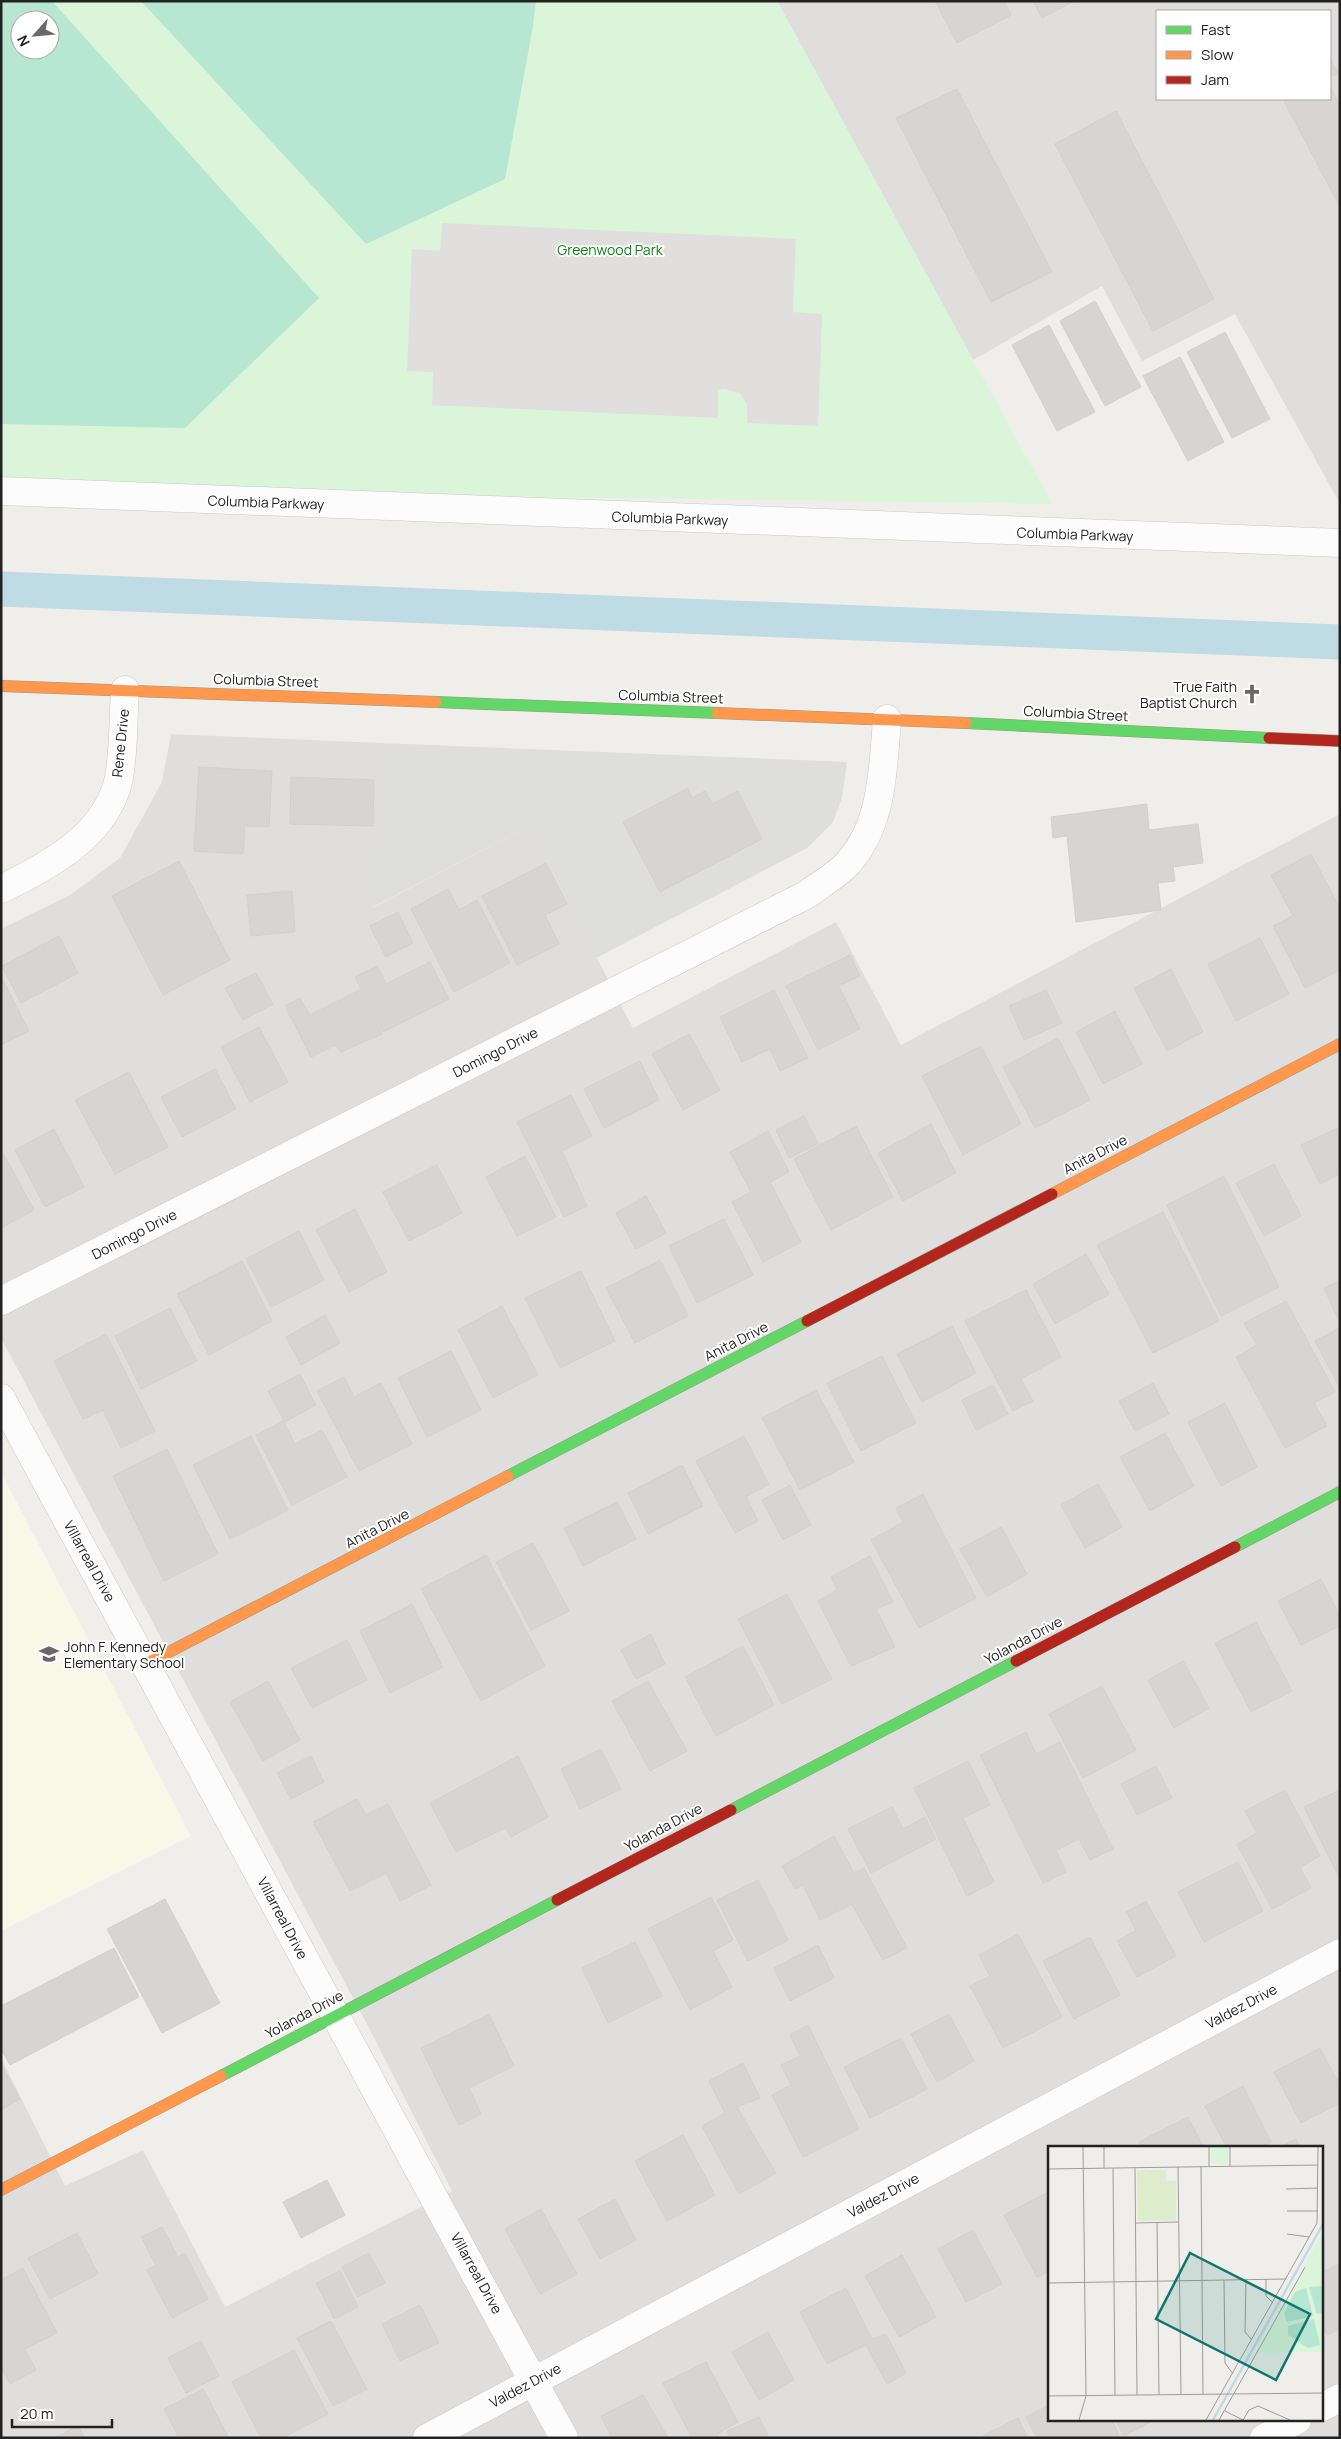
<svg xmlns="http://www.w3.org/2000/svg" width="1341" height="2439" font-family="Manrope,sans-serif">
  <style>
    .residential { fill: #dfdedc; fill-rule: evenodd }
    .education { fill: #f8f7e8 }
    .religious { fill: #dededc }
    .park { fill: #daf5da; fill-rule: evenodd }
    .pitch { fill: #b7e6d2; fill-rule: evenodd }
    .parking { fill: #e0dfde }
    .lines { fill: none; stroke-linecap: round; stroke-linejoin: round }
    .canal { stroke: #bfdbe3; stroke-width: 35 }
    .building { fill: #d7d4d2; stroke: #d3d0cc }
    .street-casing { stroke: #c9c8c7; stroke-width: 29 }
    .fast-casing { stroke: #999a82; stroke-width: 12 }
    .slow-casing { stroke: #999a82; stroke-width: 12 }
    .jam-casing { stroke: #999a82; stroke-width: 12 }
    .street { stroke: #fdfcfc; stroke-width: 28 }
    .fast { stroke: #63d668; stroke-width: 11 }
    .slow { stroke: #ff974d; stroke-width: 11 }
    .jam { stroke: #b3261e; stroke-width: 11 }
    .labels { text-anchor: middle; dominant-baseline: central; stroke-width: 4; stroke-linejoin: round; paint-order: stroke }
    .park-label { font-size: 14px; fill: #0c8416; stroke: #fff }
    .street-label { font-size: 14px; fill: #222; stroke: #fff }
    .poi-label { font-size: 14px; fill: #222; stroke: #fff; text-anchor: end }
    .inset-river { fill: none; stroke: #bfdbe3; stroke-width: 2.5 }
    .inset-road { fill: none; stroke: #9e9c9b; stroke-width: 1 }
    .view { fill: #0f766e; fill-opacity: 0.15; stroke: #0f766e; stroke-width: 2.5 }
    .inset-edge { fill: none; stroke: #222; stroke-width: 2.5 }
  </style>
  <rect width="100%" height="100%" fill="#f0eeeb"/>
  <g class="residential">
    <path d="M 777,1 L 1340,1 L 1340,504 L 1235,314 L 1142,361 L 1102,286 L 973,360 ZM 1157,11 L 1330,11 L 1330,99 L 1157,99 Z"/>
    <path d="M 171,734 L 380,743 L 372,908 L 529,826 L 633,1028 L 836,922 L 901,1045 L 1340,814 L 1340,2438 L 1,2438 L 1,2058 L 65,2186 L 143,2150 L 225,2307 L 452,2191 L 369,2028 L 1,1338 L 1,929 L 70,895 L 120,858 L 162,782 ZM 1050,2148 L 1322,2148 L 1322,2420 L 1050,2420 Z"/>
  </g>
  <polygon class="education" points="1,1472 191,1836 1,1931"/>
  <polygon class="religious" points="380,743 847,762 842,798 833,822 807,848 596,958 529,826 371,908"/>
  <path class="park" d="M 1,1 L 777,1 L 1052,504 L 1,489 ZM 20,20 L 50,20 L 50,50 L 20,50 Z"/>
  <g class="pitch">
    <path d="M 1,1 L 52,1 L 319,298 L 185,428 L 1,424 ZM 20,20 L 50,20 L 50,50 L 20,50 Z"/>
    <polygon points="141,1 536,1 533,26 505,179 366,244"/>
  </g>
  <polygon class="parking" points="442,223 796,239 793,312 822,314 818,426 747,423 747,404 740,393 724,389 718,390 718,418 432,405 433,372 407,371 412,249 440,251"/>
  <g class="lines">
    <polyline class="canal" points="1,589 1340,642"/>
  </g>
  <g class="building">
    <polygon points="939,1 1004,1 1011,15 957,43 936,2"/>
    <polygon points="1033,1 1074,1 1042,18"/>
    <polygon points="1330,58 1338,73 1330,77"/>
    <polygon points="1330,87 1340,106 1340,207 1283,99 1330,99"/>
    <polygon points="957,89 1052,272 991,302 896,118"/>
    <polygon points="1116,111 1214,299 1153,331 1055,144"/>
    <polygon points="1095,301 1141,387 1105,406 1060,321"/>
    <polygon points="1049,325 1095,412 1057,431 1012,345"/>
    <polygon points="1225,332 1270,419 1232,438 1187,352"/>
    <polygon points="1180,357 1224,442 1188,461 1143,376"/>
    <polygon points="199,767 272,771 269,827 245,826 243,854 194,851"/>
    <polygon points="291,777 374,780 373,826 290,824"/>
    <polygon points="688,788 692,798 705,791 712,804 738,791 762,839 660,892 623,822"/>
    <polygon points="1147,804 1149,830 1198,824 1203,863 1173,867 1175,881 1158,883 1161,910 1076,922 1067,836 1053,838 1051,817"/>
    <polygon points="1311,854 1340,908 1340,970 1305,988 1273,926 1293,916 1271,875"/>
    <polygon points="179,861 230,960 163,995 112,896"/>
    <polygon points="546,863 567,904 545,915 559,944 517,965 482,896"/>
    <polygon points="448,889 459,910 477,900 510,963 454,992 411,909"/>
    <polygon points="292,891 295,932 251,936 247,895"/>
    <polygon points="398,912 413,943 386,957 370,926"/>
    <polygon points="59,936 78,973 21,1003 2,966"/>
    <polygon points="1260,938 1289,994 1236,1021 1208,964"/>
    <polygon points="850,955 860,976 839,986 860,1029 818,1050 786,986"/>
    <polygon points="430,962 449,999 383,1032 355,977 377,966 386,984"/>
    <polygon points="1171,969 1203,1032 1167,1051 1134,988"/>
    <polygon points="256,973 273,1004 243,1020 225,988"/>
    <polygon points="1,976 29,1031 1,1045"/>
    <polygon points="360,990 382,1034 341,1052 335,1045 311,1057 285,1006 300,998 310,1015"/>
    <polygon points="774,990 808,1058 780,1071 770,1049 742,1062 720,1017"/>
    <polygon points="1046,990 1062,1023 1024,1040 1009,1006"/>
    <polygon points="1115,1011 1142,1064 1103,1084 1076,1032"/>
    <polygon points="259,1027 288,1082 250,1102 221,1047"/>
    <polygon points="689,1034 720,1090 683,1110 652,1054"/>
    <polygon points="1058,1038 1090,1100 1035,1128 1003,1067"/>
    <polygon points="981,1046 1021,1124 963,1155 922,1076"/>
    <polygon points="640,1061 659,1100 604,1128 584,1089"/>
    <polygon points="215,1069 236,1109 182,1137 161,1097"/>
    <polygon points="129,1072 168,1147 115,1174 75,1100"/>
    <polygon points="571,1095 592,1136 562,1151 587,1206 564,1217 517,1122"/>
    <polygon points="804,1116 818,1144 789,1158 776,1130"/>
    <polygon points="931,1124 956,1173 903,1201 878,1153"/>
    <polygon points="856,1126 893,1197 831,1230 794,1159"/>
    <polygon points="1340,1127 1340,1174 1320,1184 1301,1145"/>
    <polygon points="54,1129 84,1187 45,1207 15,1150"/>
    <polygon points="768,1131 789,1172 770,1182 801,1242 763,1262 732,1202 751,1192 730,1152"/>
    <polygon points="4,1155 34,1210 1,1228 1,1156"/>
    <polygon points="525,1156 556,1217 517,1236 486,1177"/>
    <polygon points="1274,1164 1301,1216 1264,1236 1236,1183"/>
    <polygon points="437,1165 462,1213 409,1241 383,1192"/>
    <polygon points="1224,1176 1279,1287 1221,1316 1167,1205"/>
    <polygon points="646,1196 666,1233 636,1249 616,1213"/>
    <polygon points="355,1209 387,1272 349,1292 316,1230"/>
    <polygon points="1163,1212 1219,1321 1153,1353 1097,1245"/>
    <polygon points="724,1219 753,1275 697,1303 669,1246"/>
    <polygon points="299,1231 324,1280 271,1307 246,1259"/>
    <polygon points="1086,1254 1109,1294 1055,1324 1033,1284"/>
    <polygon points="660,1260 688,1316 635,1343 606,1288"/>
    <polygon points="242,1261 272,1321 209,1355 177,1294"/>
    <polygon points="581,1271 615,1341 560,1368 525,1298"/>
    <polygon points="1340,1281 1340,1319 1338,1319 1324,1288"/>
    <polygon points="1026,1290 1061,1357 1021,1379 1033,1401 1013,1411 965,1321"/>
    <polygon points="1286,1301 1335,1392 1314,1403 1327,1426 1285,1448 1236,1357 1257,1345 1244,1323"/>
    <polygon points="502,1306 538,1375 493,1398 458,1330"/>
    <polygon points="170,1308 197,1361 141,1389 115,1336"/>
    <polygon points="325,1315 340,1343 301,1365 286,1337"/>
    <polygon points="952,1326 976,1373 922,1402 897,1354"/>
    <polygon points="1340,1328 1340,1388 1315,1341"/>
    <polygon points="106,1334 155,1431 121,1448 103,1410 83,1419 54,1361"/>
    <polygon points="451,1351 481,1410 427,1437 398,1378"/>
    <polygon points="882,1356 916,1423 861,1451 827,1383"/>
    <polygon points="300,1374 316,1405 285,1422 268,1391"/>
    <polygon points="344,1377 354,1397 381,1383 412,1444 359,1471 317,1391"/>
    <polygon points="1153,1383 1169,1414 1135,1431 1119,1401"/>
    <polygon points="993,1385 1008,1414 976,1430 962,1400"/>
    <polygon points="816,1390 854,1462 800,1490 762,1418"/>
    <polygon points="1225,1403 1257,1467 1221,1486 1188,1422"/>
    <polygon points="283,1421 295,1444 322,1430 347,1477 292,1505 256,1435"/>
    <polygon points="1165,1433 1194,1486 1150,1511 1120,1457"/>
    <polygon points="251,1436 288,1510 230,1539 193,1465"/>
    <polygon points="744,1436 769,1484 746,1497 758,1521 735,1533 696,1461"/>
    <polygon points="167,1449 218,1554 164,1581 113,1476"/>
    <polygon points="682,1465 703,1506 648,1534 628,1493"/>
    <polygon points="1098,1484 1122,1527 1085,1548 1061,1505"/>
    <polygon points="790,1485 811,1525 783,1540 762,1500"/>
    <polygon points="923,1494 976,1598 919,1628 871,1540 903,1522 896,1508"/>
    <polygon points="617,1502 636,1539 583,1566 564,1528"/>
    <polygon points="1001,1527 1027,1574 987,1597 960,1549"/>
    <polygon points="533,1543 569,1611 531,1630 496,1562"/>
    <polygon points="486,1555 545,1666 481,1701 421,1589"/>
    <polygon points="870,1556 893,1602 876,1609 895,1647 851,1666 818,1601 837,1590 831,1577"/>
    <polygon points="1321,1579 1340,1616 1340,1626 1301,1645 1278,1601"/>
    <polygon points="787,1594 832,1679 782,1704 738,1619"/>
    <polygon points="412,1604 443,1667 390,1693 360,1631"/>
    <polygon points="1256,1622 1292,1691 1251,1712 1215,1643"/>
    <polygon points="651,1634 665,1664 636,1679 621,1650"/>
    <polygon points="347,1640 367,1680 312,1708 291,1668"/>
    <polygon points="743,1646 774,1705 716,1736 685,1677"/>
    <polygon points="1183,1661 1209,1708 1174,1728 1148,1680"/>
    <polygon points="268,1681 300,1740 263,1761 230,1702"/>
    <polygon points="648,1681 687,1751 650,1771 612,1701"/>
    <polygon points="1102,1686 1136,1750 1083,1778 1049,1714"/>
    <polygon points="1026,1732 1036,1754 1060,1742 1113,1849 1090,1860 1079,1839 1056,1850 1066,1872 1043,1883 980,1755"/>
    <polygon points="601,1749 621,1789 580,1809 561,1769"/>
    <polygon points="311,1756 324,1782 291,1799 277,1773"/>
    <polygon points="518,1756 548,1817 511,1837 505,1828 456,1852 430,1803"/>
    <polygon points="968,1761 990,1805 963,1818 994,1882 967,1896 914,1788"/>
    <polygon points="1156,1766 1172,1798 1137,1815 1121,1784"/>
    <polygon points="1285,1790 1320,1856 1300,1867 1311,1888 1272,1909 1237,1844 1257,1833 1245,1811"/>
    <polygon points="1340,1790 1340,1879 1304,1807"/>
    <polygon points="357,1799 366,1815 388,1804 431,1885 400,1901 386,1873 350,1891 313,1822"/>
    <polygon points="892,1807 903,1829 925,1817 936,1839 871,1873 848,1829"/>
    <polygon points="834,1836 854,1873 864,1868 907,1948 883,1960 852,1904 820,1920 803,1885 795,1889 782,1866"/>
    <polygon points="1238,1862 1263,1911 1204,1942 1178,1892"/>
    <polygon points="758,1880 788,1940 748,1961 717,1900"/>
    <polygon points="711,1897 733,1940 713,1951 732,1987 690,2010 648,1929"/>
    <polygon points="165,1899 220,2003 162,2033 107,1929"/>
    <polygon points="1146,1901 1176,1956 1137,1977 1117,1941 1136,1930 1126,1912"/>
    <polygon points="1018,1934 1062,2017 1003,2048 970,1986 990,1976 979,1955"/>
    <polygon points="1090,1937 1120,1995 1074,2019 1043,1961"/>
    <polygon points="635,1942 662,1996 608,2023 582,1968"/>
    <polygon points="818,1945 834,1978 790,2001 774,1968"/>
    <polygon points="114,1948 139,1997 10,2065 1,2049 1,2006"/>
    <polygon points="489,2014 514,2066 469,2088 481,2114 459,2125 421,2048"/>
    <polygon points="949,2014 974,2061 937,2082 911,2034"/>
    <polygon points="808,2025 859,2129 803,2157 772,2095 791,2085 781,2065 800,2056 790,2035"/>
    <polygon points="901,2038 927,2089 870,2118 844,2067"/>
    <polygon points="1320,2048 1340,2086 1340,2103 1301,2123 1274,2072"/>
    <polygon points="743,2063 760,2098 737,2107 776,2173 739,2194 702,2126 725,2113 709,2081"/>
    <polygon points="1,2064 20,2099 1,2110"/>
    <polygon points="1243,2086 1271,2142 1260,2148 1227,2148 1205,2106"/>
    <polygon points="1188,2117 1204,2148 1142,2148 1139,2142"/>
    <polygon points="683,2135 715,2195 667,2221 635,2161"/>
    <polygon points="1296,2139 1300,2148 1279,2148"/>
    <polygon points="327,2180 345,2215 301,2238 283,2202"/>
    <polygon points="1050,2191 1050,2271 1037,2277 1004,2215"/>
    <polygon points="615,2199 636,2240 600,2259 578,2219"/>
    <polygon points="541,2209 577,2274 540,2294 505,2229"/>
    <polygon points="162,2227 178,2257 185,2253 208,2299 172,2318 147,2270 156,2265 141,2237"/>
    <polygon points="973,2230 1002,2284 966,2302 938,2249"/>
    <polygon points="77,2233 98,2274 50,2299 28,2258"/>
    <polygon points="369,2253 385,2283 358,2297 342,2267"/>
    <polygon points="902,2255 936,2317 899,2337 865,2276"/>
    <polygon points="1340,2264 1340,2329 1327,2335 1322,2325 1322,2272"/>
    <polygon points="23,2268 57,2333 25,2349 36,2370 10,2384 1,2367 1,2280"/>
    <polygon points="340,2271 358,2307 334,2319 316,2283"/>
    <polygon points="846,2288 872,2339 886,2334 906,2373 887,2384 866,2345 827,2364 800,2312"/>
    <polygon points="420,2305 439,2343 400,2361 382,2324"/>
    <polygon points="331,2321 367,2389 333,2406 297,2338"/>
    <polygon points="768,2332 794,2380 759,2400 732,2352"/>
    <polygon points="201,2341 219,2376 186,2393 168,2358"/>
    <polygon points="294,2350 328,2414 282,2438 261,2438 232,2382"/>
    <polygon points="706,2362 738,2422 717,2434 719,2438 692,2438 663,2383"/>
    <polygon points="203,2389 229,2438 179,2438 164,2409"/>
    <polygon points="643,2395 667,2436 612,2438 601,2416"/>
    <polygon points="1050,2405 1050,2420 1112,2420 1120,2437 1037,2438 1026,2417"/>
    <polygon points="759,2417 769,2438 731,2438 727,2431"/>
    <polygon points="1018,2418 1028,2438 979,2438"/>
    <polygon points="1116,2420 1154,2420 1124,2436"/>
    <polygon points="78,2426 85,2438 54,2438"/>
  </g>
  <g class="lines">
    <defs>
      <g id="street">
        <polyline points="1,491 1340,543"/>
        <path d="M 1,889 C 49,866 107,835 119,778 C 124,750 123,718 125,690"/>
        <path d="M 1,1301 L 806,895 C 818,886 832,878 843,868 C 883,830 883,769 887,719"/>
        <polyline points="1,1398 564,2438"/>
        <polyline points="1322,2407 1340,2398"/>
        <polyline points="427,2438 1340,1953"/>
        <polyline points="1264,2438 1297,2420"/>
      </g>
      <g id="fast">
        <polyline points="436,702 717,713"/>
        <polyline points="966,723 1269,738"/>
        <polyline points="508,1476 807,1321"/>
        <polyline points="1235,1547 1340,1492"/>
        <polyline points="731,1810 1016,1661"/>
        <polyline points="221,2076 557,1900"/>
      </g>
      <g id="slow">
        <polyline points="1,686 436,702"/>
        <polyline points="717,713 966,723"/>
        <polyline points="1052,1194 1340,1044"/>
        <polyline points="146,1664 508,1476"/>
        <polyline points="1,2190 221,2076"/>
      </g>
      <g id="jam">
        <polyline points="1269,738 1340,741"/>
        <polyline points="807,1321 1052,1194"/>
        <polyline points="1016,1661 1235,1547"/>
        <polyline points="557,1900 731,1810"/>
      </g>
    </defs>
    <use href="#street" class="street-casing"/>
    <use href="#fast" class="fast-casing"/>
    <use href="#slow" class="slow-casing"/>
    <use href="#jam" class="jam-casing"/>
    <use href="#street" class="street"/>
    <use href="#fast" class="fast"/>
    <use href="#slow" class="slow"/>
    <use href="#jam" class="jam"/>
  </g>
  <defs>
    <symbol id="church-bare" viewBox="-9 -9 18 18"><path d="M-1.2-6h2.4v3.5h3.3v2.4h-3.3V6h-2.4V-.1h-3.3v-2.4h3.3Z" fill="#6a6968" stroke="#fff" stroke-width="2.5" paint-order="stroke"/></symbol>
    <symbol id="school-bare" viewBox="-9 -9 18 18"><path d="M0-5L7-2L0 1L-7-2ZM-4 1L0 2.5L4 1V4Q0 6-4 4Z" fill="#6a6968" stroke="#fff" stroke-width="2.5" paint-order="stroke"/></symbol>
  </defs>
  <g fill-rule="evenodd">
    <use href="#church-bare" x="1238" y="680" width="28" height="28"/>
    <use href="#school-bare" x="35" y="1640" width="28" height="28"/>
  </g>
  <g class="labels">
    <g class="park-label">
      <text x="610" y="249">Greenwood Park</text>
    </g>
    <g class="street-label">
      <text transform="translate(266 502) rotate(2)">Columbia Parkway</text>
      <text transform="translate(670 518) rotate(2)">Columbia Parkway</text>
      <text transform="translate(1075 534) rotate(2)">Columbia Parkway</text>
      <text transform="translate(266 680) rotate(2)">Columbia Street</text>
      <text transform="translate(671 696) rotate(2)">Columbia Street</text>
      <text transform="translate(1076 713) rotate(3)">Columbia Street</text>
      <text transform="translate(120 743) rotate(-84)">Rene Drive</text>
      <text transform="translate(495 1052) rotate(-27)">Domingo Drive</text>
      <text transform="translate(1095 1154) rotate(-27)">Anita Drive</text>
      <text transform="translate(134 1234) rotate(-27)">Domingo Drive</text>
      <text transform="translate(736 1341) rotate(-27)">Anita Drive</text>
      <text transform="translate(377 1528) rotate(-27)">Anita Drive</text>
      <text transform="translate(90 1561) rotate(61)">Villarreal Drive</text>
      <text transform="translate(1023 1640) rotate(-28)">Yolanda Drive</text>
      <text transform="translate(663 1827) rotate(-28)">Yolanda Drive</text>
      <text transform="translate(283 1918) rotate(62)">Villarreal Drive</text>
      <text transform="translate(1241 2006) rotate(-28)">Valdez Drive</text>
      <text transform="translate(304 2014) rotate(-28)">Yolanda Drive</text>
      <text transform="translate(883 2195) rotate(-28)">Valdez Drive</text>
      <text transform="translate(477 2273) rotate(61)">Villarreal Drive</text>
      <text transform="translate(525 2385) rotate(-28)">Valdez Drive</text>
    </g>
    <g class="poi-label">
      <text x="1237" y="686">True Faith<tspan x="1237" dy="16">Baptist Church</tspan></text>
      <text x="64" y="1646" text-anchor="start">John F. Kennedy<tspan x="64" dy="16">Elementary School</tspan></text>
    </g>
  </g>
  <g transform="translate(1048 2146)">
    <rect width="275" height="275" fill="#f0eeeb"/>
    <path d="M 89,24 L 118,24 L 118,35 L 128,35 L 128,74 L 90,75 Z" fill="#ddeccb"/>
    <path d="M 162,1 L 181,1 L 180,18 L 163,18 ZM 275,85 L 275,206 L 210,207 Z" fill="#daf5da"/>
    <path d="M 275,140 L 275,166 L 269,168 L 261,141 ZM 258,142 L 265,170 L 239,176 L 236,167 L 247,146 ZM 266,173 L 272,199 L 260,202 L 240,189 L 240,180 Z" fill="#b7e6d2"/>
    <path class="inset-river" d="M 165,274 L 275,78"/>
    <path class="inset-road" d="M 161,1 L 161,20M 153,20 L 155,248M 182,20 L 182,1M 130,21 L 133,248M 56,22 L 56,1M 65,22 L 67,249M 87,22 L 89,249M 0,23 L 270,19M 238,43 L 270,42M 239,65 L 270,65M 109,76 L 111,249M 88,77 L 130,76M 239,88 L 261,91M 198,133 L 197,186 L 204,194M 218,133 L 218,150 L 225,157M 176,134 L 177,217 L 185,228M 0,137 L 238,133M 0,250 L 275,247M 177,265 L 195,274M 31,274 L 38,250 L 35,1M 158,274 L 269,77 L 270,1M 171,274 L 257,121M 195,274 L 201,264 L 210,260 L 242,274"/>
    <path class="view" d="M 142,107 L 262,168 L 228,234 L 108,173 Z"/>
    <rect width="275" height="275" class="inset-edge"/>
  </g>
  <rect width="1341" height="2439" fill="none" stroke="#222222" stroke-width="5"/>
  <rect x="1156" y="10" width="175" height="90" fill="#ffffff" stroke="#a7a7a7"/>
  <rect x="1166" y="26" width="25" height="8" fill="#63d668" stroke="#a7a7a7"/>
  <text x="1201" y="35" font-size="15" fill="#222222">Fast</text>
  <rect x="1166" y="51" width="25" height="8" fill="#ff974d" stroke="#a7a7a7"/>
  <text x="1201" y="60" font-size="15" fill="#222222">Slow</text>
  <rect x="1166" y="76" width="25" height="8" fill="#b3261e" stroke="#a7a7a7"/>
  <text x="1201" y="85" font-size="15" fill="#222222">Jam</text>
  <g transform="translate(35 35) rotate(243)"><circle r="24" fill="#ffffff" stroke="#a7a7a7"/>
  <path d="M0-4L9 19L0 12L-9 19Z" fill="#6a6968"/>
  <text y="-8" font-size="14" font-weight="bold" text-anchor="middle" fill="#222222">N</text>
  </g>
  <path d="M12 2419v8h100v-8" fill="none" stroke="#222222" stroke-width="2.5"/>
  <text x="20" y="2419" font-size="15" fill="#222222" stroke="#ffffff" stroke-width="4" paint-order="stroke">20 m</text>
</svg>
